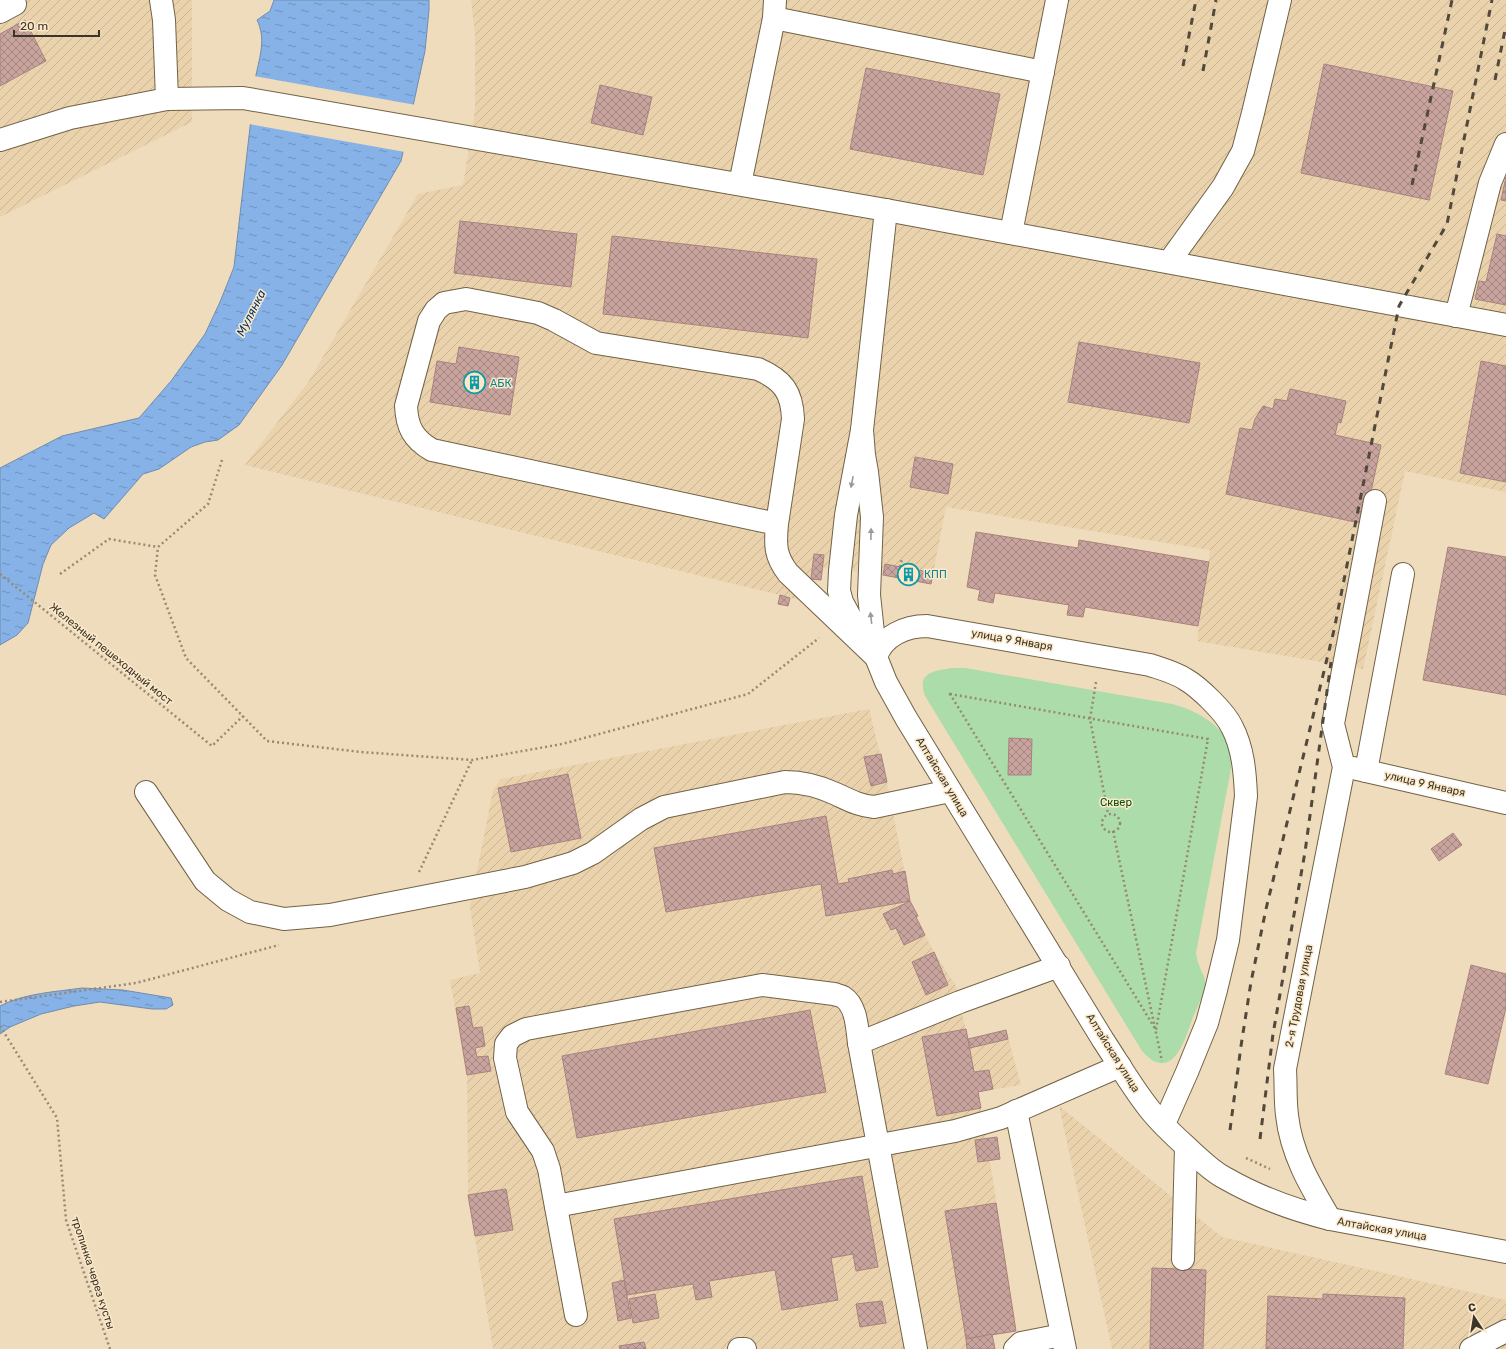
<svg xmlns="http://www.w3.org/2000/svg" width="1506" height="1349" font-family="Rubik,sans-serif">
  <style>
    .industrial { fill: url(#industrial-furrows) }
    .green { fill: #acdca9 }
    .water { fill: url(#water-ripples); stroke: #708cae }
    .pier { fill: #efdcbc }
    .building { fill: url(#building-cross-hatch); stroke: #a8837d }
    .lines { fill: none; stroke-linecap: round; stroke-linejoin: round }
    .minor-casing { stroke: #726246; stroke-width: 24 }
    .path { stroke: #968973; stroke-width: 2.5; stroke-dasharray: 2 3; stroke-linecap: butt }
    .minor { stroke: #fff; stroke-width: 22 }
    .rail { stroke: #52493b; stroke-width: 3; stroke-dasharray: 7 7; stroke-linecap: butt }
    .oneway { fill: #9d9a94 }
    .labels { text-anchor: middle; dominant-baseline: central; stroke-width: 3; stroke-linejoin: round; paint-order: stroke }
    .culture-label { font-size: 11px; fill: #0d838f; stroke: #fce9c9; text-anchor: start }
    .street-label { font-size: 11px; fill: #3b3428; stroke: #fce9c9 }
    .park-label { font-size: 11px; fill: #045009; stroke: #fce9c9 }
    .water-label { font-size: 12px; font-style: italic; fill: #033362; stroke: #fce9c9 }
  </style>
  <defs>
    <pattern id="industrial-furrows" width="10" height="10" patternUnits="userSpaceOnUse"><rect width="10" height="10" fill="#e9d2ac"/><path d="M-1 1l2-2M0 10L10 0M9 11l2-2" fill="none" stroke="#c9b594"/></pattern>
    <pattern id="water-ripples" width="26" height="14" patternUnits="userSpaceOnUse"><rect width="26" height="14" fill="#86b2e8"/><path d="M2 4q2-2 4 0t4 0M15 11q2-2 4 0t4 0" fill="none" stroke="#6f92bc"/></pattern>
    <pattern id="building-cross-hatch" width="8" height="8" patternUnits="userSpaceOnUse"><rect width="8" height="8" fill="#c9a39d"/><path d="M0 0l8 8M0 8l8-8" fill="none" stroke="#a48680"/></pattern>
  </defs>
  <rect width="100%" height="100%" fill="#efdcbc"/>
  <g class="industrial">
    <polygon points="0,0 192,0 192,122 0,217"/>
    <polygon points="471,0 1506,0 1506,492 1405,471 1363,669 1197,641 1210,550 946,507 931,584 869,573 823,568 821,580 811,579 804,601 245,465 309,381 418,194 463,185 475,111 475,33"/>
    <polygon points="869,709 887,782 910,900 918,916 916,917 934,952 956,986 968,1039 1006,1030 1021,1085 978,1092 986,1138 997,1137 1000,1159 990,1161 1016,1331 966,1339 967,1349 493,1349 468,1195 467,1075 450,980 480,973 470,907 493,790 501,779"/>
    <polygon points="1059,1106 1222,1237 1506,1300 1506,1349 1112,1349"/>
  </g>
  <path class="green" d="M 952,668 L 965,668 L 1172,704 C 1192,709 1217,721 1227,741 C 1231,750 1231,760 1231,769 L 1196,953 C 1197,957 1197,961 1199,965 C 1201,972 1206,977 1205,985 C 1204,994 1197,1008 1193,1017 C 1185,1040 1172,1085 1142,1051 L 925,696 C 917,673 932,671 952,668 Z"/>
  <g class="water">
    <path d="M 274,0 L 429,0 L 429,10 L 425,51 L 401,161 L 282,365 L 239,425 L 218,440 L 205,442 L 191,447 L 159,469 L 143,474 L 104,519 L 94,513 L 69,528 L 51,545 L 43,564 L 28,623 L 17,635 L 0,645 L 0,468 L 62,436 L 139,418 L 171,381 L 205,334 L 220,302 L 234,267 L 256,75 C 260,56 266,38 257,20 L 270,11 Z"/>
    <path d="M 82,988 L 123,990 L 171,998 L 173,1005 L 166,1009 L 152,1009 L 100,1002 L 74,1006 L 41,1014 L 10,1027 L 0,1034 L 0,1006 C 25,993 55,992 82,988 Z"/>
  </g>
  <polygon class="pier" points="254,76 416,105 405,152 249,124"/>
  <g class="building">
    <polygon points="25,20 46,61 0,86 0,34"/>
    <polygon points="1324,64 1453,91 1429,200 1301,173"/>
    <polygon points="866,68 1000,94 983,175 850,149"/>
    <polygon points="600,85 652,97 643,135 591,123"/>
    <polygon points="1506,177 1506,201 1501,200"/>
    <polygon points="460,221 577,234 571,287 454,273"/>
    <polygon points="1497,234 1506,236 1506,305 1475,299 1479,281 1486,282"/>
    <polygon points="612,236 817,259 808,338 603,314"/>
    <polygon points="1079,342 1200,363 1189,423 1068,402"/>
    <polygon points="459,347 519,357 510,415 430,402 437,361 456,364"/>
    <polygon points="1481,361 1506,366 1506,482 1460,473"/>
    <polygon points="1290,389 1346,401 1341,423 1338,422 1335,435 1381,445 1364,524 1226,494 1240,428 1252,430 1255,419 1263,406 1273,409 1275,399 1287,401"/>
    <polygon points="915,457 953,464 948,494 910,487"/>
    <polygon points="976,532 1078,548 1079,540 1209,562 1198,626 1085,607 1083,617 1067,615 1069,605 995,593 993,603 978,600 980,590 967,587"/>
    <polygon points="1448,547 1506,557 1506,695 1423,680"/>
    <polygon points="814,554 824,555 821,580 811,579"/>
    <polygon points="885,564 933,573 931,584 883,575"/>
    <polygon points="780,595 790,598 788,606 778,604"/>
    <polygon points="1009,738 1032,739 1031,775 1008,775"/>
    <polygon points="881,754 887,782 871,786 864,757"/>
    <polygon points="568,774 581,838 511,852 498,788"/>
    <polygon points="826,816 838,884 849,882 848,879 892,870 893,874 905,871 910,901 826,916 821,884 666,912 654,848"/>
    <polygon points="1453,833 1462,845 1439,861 1431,849"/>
    <polygon points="910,901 918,916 916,917 925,935 904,945 896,928 891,930 883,914"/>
    <polygon points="934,952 948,985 926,995 912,962"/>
    <polygon points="1471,965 1506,974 1506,1008 1488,1084 1445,1074"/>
    <polygon points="469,1006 473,1028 482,1027 485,1046 475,1048 477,1057 488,1056 491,1071 467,1075 456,1008"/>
    <polygon points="810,1010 826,1092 577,1138 562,1056"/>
    <polygon points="966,1029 974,1072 989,1070 993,1089 978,1092 981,1108 937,1116 922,1037"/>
    <polygon points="1006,1030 1008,1039 970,1048 968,1039"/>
    <polygon points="997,1137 1000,1159 978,1162 975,1140"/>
    <polygon points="862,1176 878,1267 856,1271 853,1254 831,1258 838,1300 782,1310 775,1270 709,1281 712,1297 696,1300 693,1284 627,1295 614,1219"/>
    <polygon points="506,1189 513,1230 475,1236 468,1195"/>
    <polygon points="996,1203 1016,1331 966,1339 945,1211"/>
    <polygon points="1152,1268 1206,1270 1203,1349 1150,1349"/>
    <polygon points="624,1280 631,1318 618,1321 612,1283"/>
    <polygon points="655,1294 659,1318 633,1323 629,1299"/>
    <polygon points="1323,1294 1405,1298 1403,1349 1266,1349 1268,1296 1323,1299"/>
    <polygon points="882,1301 886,1323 860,1327 856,1304"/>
    <polygon points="992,1334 995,1349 967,1349 966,1339"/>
    <polygon points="644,1342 646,1349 620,1349 619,1346"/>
  </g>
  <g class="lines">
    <defs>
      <g id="minor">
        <polyline points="161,0 164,20 167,99"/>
        <polyline points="0,12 15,4"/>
        <polyline points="774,18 1043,72"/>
        <polyline points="0,140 70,118 167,99 243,98 886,210 1506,325"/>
        <polyline points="740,184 774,18 775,0"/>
        <polyline points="1011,233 1057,0"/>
        <polyline points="1169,262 1223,187 1243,151 1253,113 1280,0"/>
        <polyline points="1456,316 1490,183 1506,144"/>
        <path d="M 862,430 L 864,455 L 867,472 L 872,517 L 869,595 L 874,642 L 876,657 L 886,682 L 906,718 L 1103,1040 C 1119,1064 1133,1089 1151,1111 C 1163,1126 1178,1139 1192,1152 C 1202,1161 1213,1172 1225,1178 C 1258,1197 1294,1210 1330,1219 L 1506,1252"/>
        <path d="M 777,524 L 432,450 C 413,439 407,427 406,406 L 429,321 L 436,310 L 444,303 L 466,299 L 538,313 L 554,320 L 596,343 L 758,369 C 783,380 792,392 793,419 L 777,524 C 775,545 775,556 788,573 L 876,657"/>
        <polyline points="856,628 842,602 839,591 840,571 846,515 862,430 886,210"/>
        <path d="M 876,657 C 883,636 905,626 927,626 L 1150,665 C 1162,669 1174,672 1185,679 C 1199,687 1225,712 1232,727 C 1243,748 1245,772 1246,796 L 1228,940 L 1216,990 L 1207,1023 L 1187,1072 L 1164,1124"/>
        <polyline points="1353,768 1506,803"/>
        <polyline points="1366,771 1403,574"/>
        <path d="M 146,792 L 205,881 L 228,900 L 250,912 L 284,919 L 330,915 L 525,877 L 573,863 L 593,853 L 641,819 L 664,807 L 785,782 C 803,782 819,786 836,794 C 849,800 860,806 874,807 L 950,791"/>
        <polyline points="859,1043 916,1349"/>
        <polyline points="1016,1111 1065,1349"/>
        <polyline points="556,1206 955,1131 1001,1118 1120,1066"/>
        <path d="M 1330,1219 C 1311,1187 1291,1154 1287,1115 C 1285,1100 1286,1085 1285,1069 L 1344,767 L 1333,724 L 1375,501"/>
        <polyline points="1183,1259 1186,1147"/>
        <path d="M 576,1315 L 549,1169 L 543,1151 L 517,1112 L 505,1058 L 506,1044 L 512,1036 L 526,1029 L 762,985 L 834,994 C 837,995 841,996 843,997 C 857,1006 857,1029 859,1043 L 960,1002 L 1059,966"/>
        <polyline points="739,1349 745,1349"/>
        <polyline points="1015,1349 1021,1343 1062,1335"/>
        <polyline points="1471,1349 1506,1331"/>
      </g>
    </defs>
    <use href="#minor" class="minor-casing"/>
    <g class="path">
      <polyline points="222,460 208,504 158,547 155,575 186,658 267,741 361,752 472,760 562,744 748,694 819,638"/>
      <polyline points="900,567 902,558"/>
      <polyline points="0,574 212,746 243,716"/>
      <polyline points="60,574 109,539 158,547"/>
      <polyline points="1096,682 1090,719 1108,814"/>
      <polygon points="950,694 1208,739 1156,1030"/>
      <circle cx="1111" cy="823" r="9"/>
      <polyline points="1113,831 1162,1061"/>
      <polyline points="419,872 472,760"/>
      <polyline points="0,1002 136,983 279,945"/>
      <polyline points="0,1026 57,1118 66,1220 110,1349"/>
      <polyline points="1246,1158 1270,1169"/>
    </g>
    <use href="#minor" class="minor"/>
    <g class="rail">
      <polyline points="1183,66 1196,0"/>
      <polyline points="1203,71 1216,0"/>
      <polyline points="1495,80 1506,25"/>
      <polyline points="1412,185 1452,0"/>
      <polyline points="1230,1130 1241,1046 1251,982 1266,909 1334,630 1399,306 1447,224 1492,0"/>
      <polyline points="1260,1139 1273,1034 1305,852 1331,662"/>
    </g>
  </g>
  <defs><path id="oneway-solid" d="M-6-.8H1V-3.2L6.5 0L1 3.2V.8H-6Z"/></defs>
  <g class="oneway">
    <use href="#oneway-solid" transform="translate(852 482) rotate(101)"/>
    <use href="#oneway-solid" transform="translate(871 534) rotate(-89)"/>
    <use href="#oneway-solid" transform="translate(871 618) rotate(-97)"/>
  </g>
  <defs>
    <symbol id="building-ring" viewBox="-11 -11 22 22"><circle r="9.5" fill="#fce9c9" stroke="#0f9aa8" stroke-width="1.5"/><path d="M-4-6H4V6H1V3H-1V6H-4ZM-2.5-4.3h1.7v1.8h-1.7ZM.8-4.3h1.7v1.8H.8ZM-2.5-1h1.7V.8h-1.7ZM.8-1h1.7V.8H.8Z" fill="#0f9aa8"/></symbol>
  </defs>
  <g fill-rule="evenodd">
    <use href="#building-ring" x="462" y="370" width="25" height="25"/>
    <use href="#building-ring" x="896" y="562" width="25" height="25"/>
  </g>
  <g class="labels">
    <g class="culture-label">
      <text x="490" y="383">АБК</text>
      <text x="924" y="574">КПП</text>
    </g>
    <g class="street-label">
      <text transform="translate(1012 640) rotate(10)">улица 9 Января</text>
      <text transform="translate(111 654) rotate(39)">Железный пешеходный мост</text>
      <text transform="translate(942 777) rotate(59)">Алтайская улица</text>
      <text transform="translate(1425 784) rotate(13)">улица 9 Января</text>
      <text transform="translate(1299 996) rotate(-79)">2-я Трудовая улица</text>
      <text transform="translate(1113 1053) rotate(58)">Алтайская улица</text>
      <text transform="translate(1382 1229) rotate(10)">Алтайская улица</text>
      <text transform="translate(93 1273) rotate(72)">тропинка через кусты</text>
    </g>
    <g class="park-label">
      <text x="1116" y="802">Сквер</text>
    </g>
    <g class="water-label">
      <text transform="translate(251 313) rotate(-63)">Мулянка</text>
    </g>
  </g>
  <g transform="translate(1474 1317) rotate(348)" stroke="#fce9c9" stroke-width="3" paint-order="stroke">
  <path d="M0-3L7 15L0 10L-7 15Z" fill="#3b3428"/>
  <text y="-6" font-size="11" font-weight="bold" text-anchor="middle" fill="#3b3428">С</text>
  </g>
  <path d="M14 30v6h85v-6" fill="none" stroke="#3b3428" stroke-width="2"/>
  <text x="20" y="30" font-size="12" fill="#3b3428" stroke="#fce9c9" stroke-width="3" paint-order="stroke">20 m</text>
</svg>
